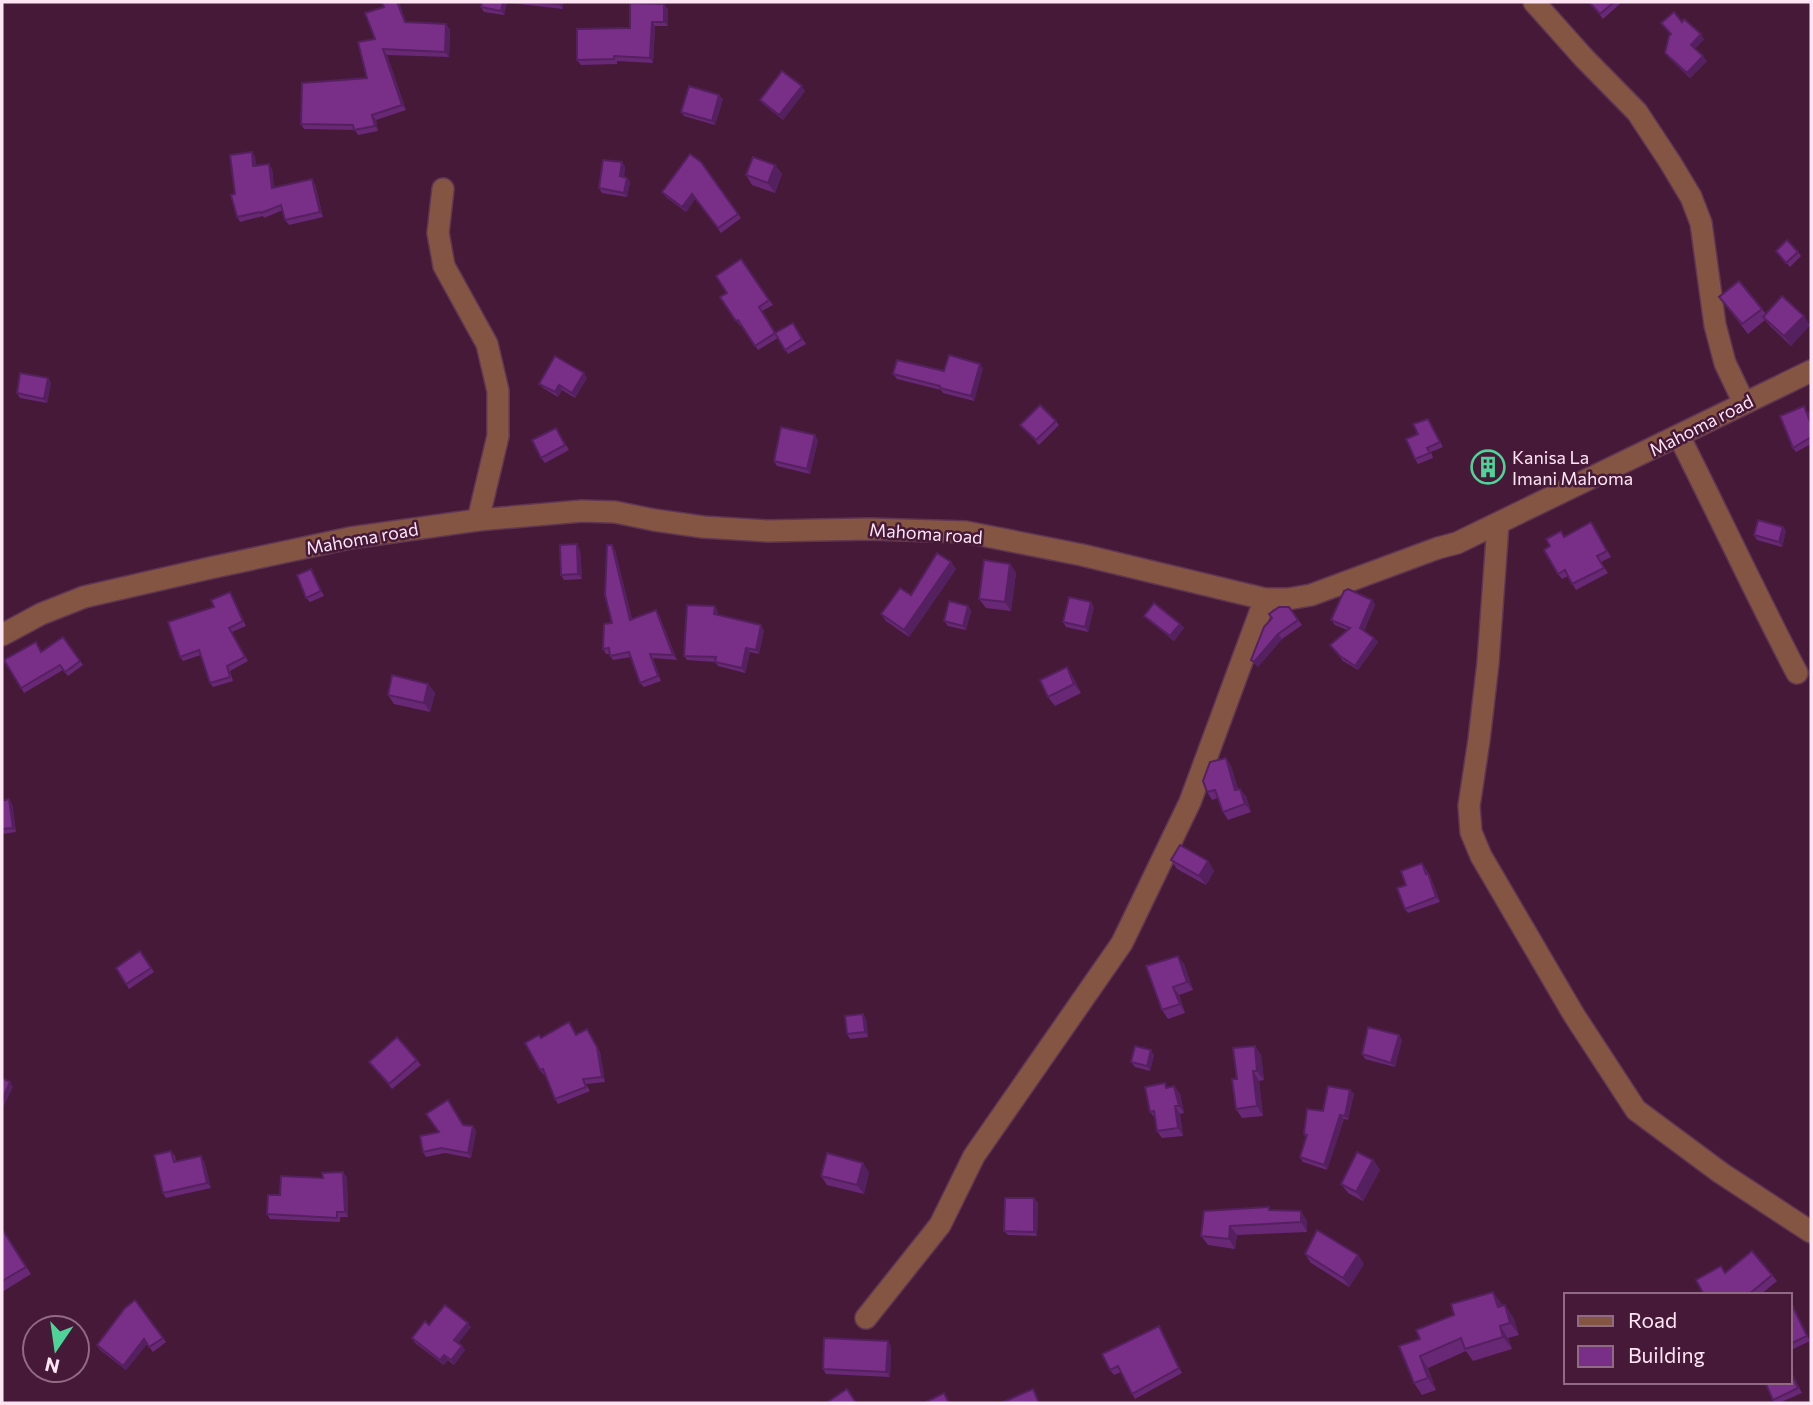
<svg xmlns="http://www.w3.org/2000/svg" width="1813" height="1405" font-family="Commissioner,sans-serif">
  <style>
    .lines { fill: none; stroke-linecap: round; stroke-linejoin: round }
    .street-casing { stroke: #603652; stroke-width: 24 }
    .street { stroke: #855544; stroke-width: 21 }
    .wall { fill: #682875 }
    .shaded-wall { fill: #55205f }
    .building { fill: #792e88; stroke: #55205f; stroke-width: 2 }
    .labels { text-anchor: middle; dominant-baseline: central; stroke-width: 5; stroke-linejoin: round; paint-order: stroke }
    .street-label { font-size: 18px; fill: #fee5f4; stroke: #461938 }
    .poi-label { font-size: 18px; fill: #fee5f4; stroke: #461938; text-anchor: start }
  </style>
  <rect width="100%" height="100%" fill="#461938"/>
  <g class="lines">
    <defs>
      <g id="street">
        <polyline points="1534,2 1584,58 1637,112 1670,162 1691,197 1701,223 1715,325 1725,363 1744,403"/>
        <polyline points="443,189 438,233 444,266 487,344 498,391 498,436 478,520"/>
        <path d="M 1679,436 C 1719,515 1756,595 1797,673"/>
        <polyline points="1498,524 1488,663 1479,740 1469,806 1471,832 1481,856 1574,1015 1636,1110 1721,1173 1811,1232"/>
        <polyline points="2,635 41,614 84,597 210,568 350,538 478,520 582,511 615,512 654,520 703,527 767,531 870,529 966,532 1082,555 1265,599 1288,599 1311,595 1438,548 1457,543 1811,371"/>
        <polyline points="866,1318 940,1225 974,1156 1122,943 1190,802 1265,599"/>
      </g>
    </defs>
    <use href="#street" class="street-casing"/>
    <use href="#street" class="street"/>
  </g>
  <g class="wall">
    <polygon points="507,2 504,15 484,12 481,7"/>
    <polygon points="509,2 566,2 563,2 563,9 510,3"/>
    <polygon points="1589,2 1622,2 1603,19"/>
    <polygon points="668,9 668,26 655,26 653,63 617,61 617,64 581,65 577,60 630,28"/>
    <polygon points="406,22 450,29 449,57 387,55 406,110 376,120 378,131 358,135 355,130 304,129 301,124 367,78 375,39"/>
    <polygon points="1682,22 1704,39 1695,49 1707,61 1690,78 1669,58 1665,53 1670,34 1661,23"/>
    <polygon points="805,91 783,120 763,104 760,100"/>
    <polygon points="723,99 715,125 684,116 681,112"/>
    <polygon points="252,152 255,157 256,165 272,169 274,188 315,184 323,217 289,225 285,220 283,210 264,218 263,216 240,222 237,217 235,194"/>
    <polygon points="622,162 625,167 624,177 627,178 630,182 627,197 602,193 599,188"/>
    <polygon points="701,162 741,218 721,233 695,199 686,212 666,197 662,192"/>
    <polygon points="775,165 782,174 775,193 752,185 746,175"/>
    <polygon points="1776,251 1798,252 1801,256 1790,267"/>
    <polygon points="741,259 773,305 762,311 775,333 793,323 806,344 788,354 778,338 758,350 741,325 740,326 720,297 727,293"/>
    <polygon points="1719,297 1762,309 1766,314 1810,325 1791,346 1770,326 1765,320 1748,334"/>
    <polygon points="983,368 974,401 943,393 941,390 897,379 893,374"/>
    <polygon points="48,378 51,383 47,403 20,398 17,393"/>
    <polygon points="587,378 575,398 562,390 558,397 543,388 539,384"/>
    <polygon points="1808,411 1811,420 1811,444 1796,452 1793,448"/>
    <polygon points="1428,419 1443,447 1431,452 1433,458 1418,464 1415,459 1418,434"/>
    <polygon points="1056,421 1059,425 1039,445 1020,425"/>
    <polygon points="556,428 569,450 545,463 541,458"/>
    <polygon points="818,440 810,474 777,466 774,461"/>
    <polygon points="1489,450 1501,467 1484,479 1472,461"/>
    <polygon points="1591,522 1611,557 1601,562 1608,573 1576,590 1568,576 1562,579 1558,574 1565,537"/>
    <polygon points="1783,527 1786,531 1782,547 1757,540 1754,535"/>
    <polygon points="580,549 582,579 564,580 561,575"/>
    <polygon points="615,550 632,619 659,615 677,660 653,658 661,681 644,687 640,683 631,657 613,660 609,654 606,654 603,649 612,623"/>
    <polygon points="951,562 956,569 909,637 886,621 881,614 911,595"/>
    <polygon points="1010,564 1016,573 1011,611 986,608 979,599"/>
    <polygon points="311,569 324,596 310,602 306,598"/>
    <polygon points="233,597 246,626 232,632 248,661 230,671 233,681 213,687 210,683 201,655 183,661 180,657 214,607"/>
    <polygon points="1372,600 1375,605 1364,631 1378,642 1358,670 1343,661 1330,645 1347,630 1335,625 1331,620"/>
    <polygon points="968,606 971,611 966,630 948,626 944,621"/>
    <polygon points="1094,607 1088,632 1066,627 1063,622"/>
    <polygon points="1289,607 1302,625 1282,639 1258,667 1251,660"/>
    <polygon points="718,611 718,615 764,630 759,654 750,652 745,673 718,666 715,662 687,660 684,656"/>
    <polygon points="1144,616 1180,624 1184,628 1174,641 1148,620"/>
    <polygon points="63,637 83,665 68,676 63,670 24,693 21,688 42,651"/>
    <polygon points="1067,667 1073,677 1081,693 1055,706 1048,697"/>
    <polygon points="428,684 435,693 430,712 394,704 388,695"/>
    <polygon points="1226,758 1231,766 1238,789 1246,796 1251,812 1228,820 1223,812 1218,798 1212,800 1207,792"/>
    <polygon points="2,801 12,804 16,832 2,834"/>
    <polygon points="1171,860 1208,861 1214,871 1206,885 1177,869"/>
    <polygon points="1422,863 1431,878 1440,902 1408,913 1405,909 1406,885"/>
    <polygon points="140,951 154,972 129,989 116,968"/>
    <polygon points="1184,964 1193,990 1179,995 1185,1013 1168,1019 1162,1010"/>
    <polygon points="863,1014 866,1019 868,1037 850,1039 847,1034"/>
    <polygon points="587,1029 600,1052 605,1082 586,1084 590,1091 558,1104 555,1099 545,1074 544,1075 540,1070 541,1038 576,1034"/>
    <polygon points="1399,1035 1402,1040 1395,1067 1365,1059 1362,1054"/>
    <polygon points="1255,1046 1261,1055 1264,1080 1259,1081 1263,1116 1242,1118 1236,1109 1237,1079"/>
    <polygon points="1154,1055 1150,1071 1135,1067 1131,1062"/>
    <polygon points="417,1060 421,1065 392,1089 369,1062"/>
    <polygon points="1174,1086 1180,1094 1184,1113 1180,1114 1183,1136 1162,1138 1157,1131 1155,1118 1150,1112 1168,1088"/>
    <polygon points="1350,1090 1354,1094 1348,1120 1344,1119 1327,1170 1303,1162 1300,1157 1306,1138 1304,1134 1323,1111"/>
    <polygon points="464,1125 473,1126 476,1131 471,1158 445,1153 426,1157 423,1152 439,1132"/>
    <polygon points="171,1151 175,1156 176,1162 204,1161 211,1188 166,1198 163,1193"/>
    <polygon points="1373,1160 1380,1170 1363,1201 1348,1193 1341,1184"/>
    <polygon points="869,1172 864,1194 827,1185 821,1176"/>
    <polygon points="347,1177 348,1217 340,1217 340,1222 270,1219 267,1214 280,1195 323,1178"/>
    <polygon points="1034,1198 1038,1203 1037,1236 1008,1235 1004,1231"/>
    <polygon points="1270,1210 1307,1221 1307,1232 1237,1235 1235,1249 1208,1245 1201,1236"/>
    <polygon points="2,1229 31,1274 2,1292"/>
    <polygon points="1305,1254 1358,1255 1364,1264 1349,1287 1311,1263"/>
    <polygon points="1725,1273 1772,1275 1777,1281 1760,1295 1704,1295"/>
    <polygon points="135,1300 166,1342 153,1352 147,1344 126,1370 100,1350 97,1345"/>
    <polygon points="1790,1301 1810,1341 1791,1350 1790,1348"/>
    <polygon points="1502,1304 1513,1317 1519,1335 1508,1338 1512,1349 1473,1361 1466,1351 1428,1368 1436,1390 1422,1395 1414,1383 1420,1339"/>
    <polygon points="429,1325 471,1327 458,1343 465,1350 454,1365 448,1360 444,1365 415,1343 412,1338"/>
    <polygon points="1159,1326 1182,1373 1135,1399 1121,1372 1114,1375 1110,1370"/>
    <polygon points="891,1346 890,1377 826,1374 823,1369"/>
    <polygon points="1790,1369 1802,1393 1779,1403 1775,1403 1773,1400 1790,1382"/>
  </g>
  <g class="shaded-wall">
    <polygon points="397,2 399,2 408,27 405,22"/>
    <polygon points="503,2 507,2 504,15 501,11"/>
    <polygon points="560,2 563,2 563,9 559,4"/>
    <polygon points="664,4 668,9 668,26 664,22"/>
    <polygon points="652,22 655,26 653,63 650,58"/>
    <polygon points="446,24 450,29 449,57 445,52"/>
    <polygon points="1701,34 1704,39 1694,50 1691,45"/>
    <polygon points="383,49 387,55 406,110 402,105"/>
    <polygon points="1703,56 1707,61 1690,78 1687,73"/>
    <polygon points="802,86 805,91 783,120 779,115"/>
    <polygon points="719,95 723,99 715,125 712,121"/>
    <polygon points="372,115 376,120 378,131 375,126"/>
    <polygon points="252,152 255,157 257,170 253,166"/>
    <polygon points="622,162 625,167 623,181 620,176"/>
    <polygon points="269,164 272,169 275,193 272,188"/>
    <polygon points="775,165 782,174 775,193 768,183"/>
    <polygon points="627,178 630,182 627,197 624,193"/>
    <polygon points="312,179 315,184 323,217 320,212"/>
    <polygon points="692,194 695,199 686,212 682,207"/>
    <polygon points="1804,316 1810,325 1791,346 1784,336"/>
    <polygon points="980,364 983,368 974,401 971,396"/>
    <polygon points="584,373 587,378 575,398 572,393"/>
    <polygon points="48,378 51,383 47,403 44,399"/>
    <polygon points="559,385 562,390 558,397 555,392"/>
    <polygon points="815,435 818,440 810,474 807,469"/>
    <polygon points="1783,527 1786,531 1782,547 1779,542"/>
    <polygon points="577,544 580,549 582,579 578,574"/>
    <polygon points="612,545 615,550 633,624 630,620"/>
    <polygon points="951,562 956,569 909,637 904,630"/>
    <polygon points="1010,564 1016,573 1011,611 1005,602"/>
    <polygon points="230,592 233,597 246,626 243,621"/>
    <polygon points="1372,600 1375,605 1363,633 1360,628"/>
    <polygon points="1091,602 1094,607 1088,632 1085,627"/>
    <polygon points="715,606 718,611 718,619 714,614"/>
    <polygon points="968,606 971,611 966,630 963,626"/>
    <polygon points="656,610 659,615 677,660 673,655"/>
    <polygon points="1180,624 1184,628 1174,641 1170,636"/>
    <polygon points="761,625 764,630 759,654 756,650"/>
    <polygon points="1278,634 1282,639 1258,667 1254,662"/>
    <polygon points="1374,638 1378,642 1358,670 1355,666"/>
    <polygon points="746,648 750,652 745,673 742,668"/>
    <polygon points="650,654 653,658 661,681 658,676"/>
    <polygon points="1067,667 1073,677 1081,693 1074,684"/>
    <polygon points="428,684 435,693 430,712 424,703"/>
    <polygon points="1226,758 1231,766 1241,798 1235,790"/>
    <polygon points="1240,789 1246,796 1251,812 1245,804"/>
    <polygon points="9,799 12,804 16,832 13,828"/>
    <polygon points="1208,861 1214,871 1206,885 1199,876"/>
    <polygon points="1428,873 1431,878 1440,902 1436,897"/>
    <polygon points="1178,956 1184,964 1193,990 1187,982"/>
    <polygon points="1173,987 1179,995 1185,1013 1180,1004"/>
    <polygon points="863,1014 866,1019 868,1037 865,1032"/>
    <polygon points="587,1029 600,1052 605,1082 602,1077"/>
    <polygon points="1399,1035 1402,1040 1395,1067 1391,1063"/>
    <polygon points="1255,1046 1261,1055 1264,1080 1257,1071"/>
    <polygon points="1151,1050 1154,1055 1150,1071 1147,1066"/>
    <polygon points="1253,1071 1259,1081 1263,1116 1257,1106"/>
    <polygon points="10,1082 13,1087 2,1110 2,1099"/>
    <polygon points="1174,1086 1180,1094 1184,1113 1179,1106"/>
    <polygon points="1350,1090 1354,1094 1348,1120 1345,1116"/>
    <polygon points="1175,1106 1180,1114 1183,1136 1178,1128"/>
    <polygon points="1340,1115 1344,1119 1327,1170 1324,1165"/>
    <polygon points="473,1126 476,1131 471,1158 468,1153"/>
    <polygon points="201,1156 204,1161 211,1188 207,1183"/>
    <polygon points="1373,1160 1380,1170 1363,1201 1356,1192"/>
    <polygon points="863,1163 869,1172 864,1194 857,1185"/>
    <polygon points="343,1172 347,1177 348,1217 345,1212"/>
    <polygon points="1034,1198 1038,1203 1037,1236 1034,1232"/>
    <polygon points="1301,1211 1307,1221 1307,1232 1301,1222"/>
    <polygon points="1230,1226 1237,1235 1235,1249 1229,1239"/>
    <polygon points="1358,1255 1364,1264 1349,1287 1343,1278"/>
    <polygon points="1493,1292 1502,1304 1506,1319 1498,1307"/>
    <polygon points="1790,1301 1793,1305 1810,1341 1807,1336"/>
    <polygon points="1505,1305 1513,1317 1519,1335 1510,1323"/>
    <polygon points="468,1323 471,1327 457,1345 454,1340"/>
    <polygon points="1159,1326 1162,1331 1182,1373 1179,1368"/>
    <polygon points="1500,1326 1508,1338 1512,1349 1503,1337"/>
    <polygon points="144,1339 147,1344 126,1370 123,1366"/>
    <polygon points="888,1341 891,1346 890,1377 886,1372"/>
    <polygon points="462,1346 465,1350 454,1365 451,1360"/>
    <polygon points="444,1355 448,1360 444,1365 440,1360"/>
    <polygon points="1420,1356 1428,1368 1436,1390 1428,1378"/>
  </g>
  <g class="building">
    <polygon points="382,2 397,2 405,22 446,24 445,52 383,49 402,105 372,115 375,126 354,130 353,125 301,124 302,83 367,78 358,42 375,39 365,13 384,7"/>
    <polygon points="482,2 503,2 501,11 481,7"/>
    <polygon points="537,2 560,2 559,4"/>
    <polygon points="1589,2 1614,2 1600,14"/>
    <polygon points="630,3 664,4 664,22 652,22 650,58 614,56 614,59 577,60 577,29 630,28"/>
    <polygon points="1674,12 1682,22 1684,19 1701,34 1691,45 1703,56 1687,73 1665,53 1669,36 1671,34 1661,23"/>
    <polygon points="782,71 802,86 779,115 760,100"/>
    <polygon points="689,86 719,95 712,121 681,112"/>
    <polygon points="252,152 253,166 269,164 272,188 312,179 320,212 285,220 281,205 261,213 260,212 237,217 231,195 235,194 230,155"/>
    <polygon points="690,154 701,162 738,214 718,228 692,194 682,207 662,192"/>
    <polygon points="753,157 775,165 768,183 746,175"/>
    <polygon points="603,160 622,162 620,176 627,178 624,193 599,188"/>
    <polygon points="1787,240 1798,252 1786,263 1776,251"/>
    <polygon points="741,259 769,300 759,307 775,333 755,346 738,320 736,321 720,297 727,293 716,276"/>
    <polygon points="1739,281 1762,309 1742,324 1719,297"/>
    <polygon points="1782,296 1804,316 1784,336 1763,317"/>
    <polygon points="793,323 802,339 785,350 775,333"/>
    <polygon points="949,355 980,364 971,396 940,388 940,386 893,374 897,360 944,371"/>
    <polygon points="555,356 584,373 572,393 559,385 555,392 539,384"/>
    <polygon points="20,373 48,378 44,399 17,393"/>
    <polygon points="1040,405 1056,421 1036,440 1020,425"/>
    <polygon points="1804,406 1811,424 1811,437 1793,448 1780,416"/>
    <polygon points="1428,419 1440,442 1427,448 1430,453 1415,459 1406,439 1418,434 1413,424"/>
    <polygon points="781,427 815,435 807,469 774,461"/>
    <polygon points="556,428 565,445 541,458 532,440"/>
    <polygon points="1489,450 1498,463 1481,474 1472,461"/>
    <polygon points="1758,520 1783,527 1779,542 1754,535"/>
    <polygon points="1591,522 1607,551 1597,556 1604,568 1572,584 1565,570 1558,574 1544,550 1550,546 1546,539 1561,531 1564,537"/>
    <polygon points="577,544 578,574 561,575 560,545"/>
    <polygon points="607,545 612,545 630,620 656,610 673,655 650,654 658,676 640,683 629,652 610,656 609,648 603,649 604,624 612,623 605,595"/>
    <polygon points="937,553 951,562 904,630 881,614 900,588 911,595"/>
    <polygon points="984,560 1010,564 1005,602 979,599"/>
    <polygon points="311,569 321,591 306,598 297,575"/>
    <polygon points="1348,589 1372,600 1360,628 1374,638 1355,666 1340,656 1330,645 1350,628 1331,620 1344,591"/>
    <polygon points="230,592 243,621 229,628 245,657 227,666 230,677 210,683 199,650 180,657 168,622 214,607 211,600"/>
    <polygon points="1069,597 1091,602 1085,627 1063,622"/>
    <polygon points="949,601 968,606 963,626 944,621"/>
    <polygon points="1154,603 1180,624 1170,636 1144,616"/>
    <polygon points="687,605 715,606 714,614 761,625 756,650 746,648 742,668 715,662 716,657 684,656"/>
    <polygon points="1279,607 1289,607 1298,620 1278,634 1254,662 1251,660 1264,627 1272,618 1269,614"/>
    <polygon points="63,637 80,661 65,672 60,665 21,688 4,660 36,642 41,652"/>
    <polygon points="1067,667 1074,684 1048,697 1040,680"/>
    <polygon points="392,675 428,684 424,703 388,695"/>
    <polygon points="1226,758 1235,790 1240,789 1245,804 1223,812 1215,790 1207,792 1203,781 1210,762"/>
    <polygon points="9,799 13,828 2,829 2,801"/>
    <polygon points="1180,845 1208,861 1199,876 1171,860"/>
    <polygon points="1422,863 1426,874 1428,873 1436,897 1405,909 1397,888 1406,885 1401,871"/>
    <polygon points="140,951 151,968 126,984 116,968"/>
    <polygon points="1178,956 1187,982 1173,987 1180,1004 1162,1010 1146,966"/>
    <polygon points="863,1014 865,1032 847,1034 845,1016"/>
    <polygon points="569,1022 576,1035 587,1029 597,1047 602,1077 583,1079 586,1087 555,1099 543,1069 540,1070 525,1043 539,1035 541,1038"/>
    <polygon points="1368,1027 1399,1035 1391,1063 1362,1054"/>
    <polygon points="397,1037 417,1060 389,1084 369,1062"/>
    <polygon points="1135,1046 1151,1050 1147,1066 1131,1062"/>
    <polygon points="1255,1046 1257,1071 1253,1071 1257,1106 1236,1109 1232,1079 1237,1079 1233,1048"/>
    <polygon points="2,1078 10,1082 2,1099"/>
    <polygon points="1165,1083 1166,1088 1174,1086 1179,1106 1175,1106 1178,1128 1157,1131 1154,1111 1150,1112 1145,1087"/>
    <polygon points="1328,1086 1350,1090 1345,1116 1340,1115 1324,1165 1300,1157 1307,1135 1304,1134 1307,1109 1323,1111"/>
    <polygon points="448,1100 463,1125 473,1126 468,1153 441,1148 423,1152 420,1136 439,1132 426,1114"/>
    <polygon points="171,1151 174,1162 201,1156 207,1183 163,1193 154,1155"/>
    <polygon points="1357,1152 1373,1160 1356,1192 1341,1184"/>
    <polygon points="827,1153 863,1163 857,1185 821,1176"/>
    <polygon points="343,1172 345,1212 337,1212 337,1218 267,1214 268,1195 280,1195 281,1176 323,1178 322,1173"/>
    <polygon points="1005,1198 1034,1198 1034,1232 1004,1231"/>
    <polygon points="1269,1207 1269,1210 1301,1211 1301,1222 1230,1226 1229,1239 1201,1236 1204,1211"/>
    <polygon points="2,1229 26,1267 2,1281"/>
    <polygon points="1317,1230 1358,1255 1343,1278 1305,1254"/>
    <polygon points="1752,1251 1772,1275 1748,1295 1704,1295 1696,1280 1721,1266 1725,1273"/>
    <polygon points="1493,1292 1498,1307 1505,1305 1510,1323 1500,1326 1503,1337 1465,1349 1461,1338 1420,1356 1428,1378 1414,1383 1399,1346 1420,1339 1416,1330 1454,1315 1451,1304"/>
    <polygon points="135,1300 163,1338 149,1347 144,1339 123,1366 97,1345 125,1308"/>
    <polygon points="1790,1301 1807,1336 1790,1344"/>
    <polygon points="445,1305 468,1323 454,1340 462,1346 451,1360 444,1355 440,1360 412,1338 425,1321 429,1325"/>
    <polygon points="1159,1326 1179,1368 1132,1394 1118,1366 1110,1370 1102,1354"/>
    <polygon points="824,1338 888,1341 886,1372 823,1369"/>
    <polygon points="1790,1371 1798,1388 1773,1400 1765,1382 1790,1382"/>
    <polygon points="847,1389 856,1403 826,1403"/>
    <polygon points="1033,1389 1039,1403 1001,1403"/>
    <polygon points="944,1393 949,1403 924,1403"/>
  </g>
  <defs>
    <symbol id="building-ring" viewBox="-11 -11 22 22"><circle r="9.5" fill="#461938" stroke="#50d398" stroke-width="1.5"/><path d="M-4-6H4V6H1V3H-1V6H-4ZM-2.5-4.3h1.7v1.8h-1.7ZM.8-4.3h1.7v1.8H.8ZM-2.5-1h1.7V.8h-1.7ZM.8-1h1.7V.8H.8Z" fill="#50d398"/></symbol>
  </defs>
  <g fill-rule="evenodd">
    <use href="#building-ring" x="1469" y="448" width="38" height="38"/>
  </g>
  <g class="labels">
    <g class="street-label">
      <text transform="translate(1701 425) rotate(-27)">Mahoma road</text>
      <text transform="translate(926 533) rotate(4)">Mahoma road</text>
      <text transform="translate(362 538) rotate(-10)">Mahoma road</text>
    </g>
    <g class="poi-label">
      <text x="1512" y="457">Kanisa La<tspan x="1512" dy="21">Imani Mahoma</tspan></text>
    </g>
  </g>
  <rect width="1813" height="1405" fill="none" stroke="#fee5f4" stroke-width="7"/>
  <rect x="1564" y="1293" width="228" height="91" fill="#461938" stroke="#906b83" stroke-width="2"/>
  <rect x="1578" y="1316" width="35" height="10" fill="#855544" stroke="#906b83" stroke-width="2"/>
  <text x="1628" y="1328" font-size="21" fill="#fee5f4">Road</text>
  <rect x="1578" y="1346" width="35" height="21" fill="#792e88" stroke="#906b83" stroke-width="2"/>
  <text x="1628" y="1363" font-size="21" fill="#fee5f4">Building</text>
  <g transform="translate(56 1349) rotate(193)"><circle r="33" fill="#461938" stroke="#906b83" stroke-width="2"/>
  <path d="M0-5L12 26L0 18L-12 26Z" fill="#50d398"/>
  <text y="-10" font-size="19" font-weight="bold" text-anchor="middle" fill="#fee5f4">N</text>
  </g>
</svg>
